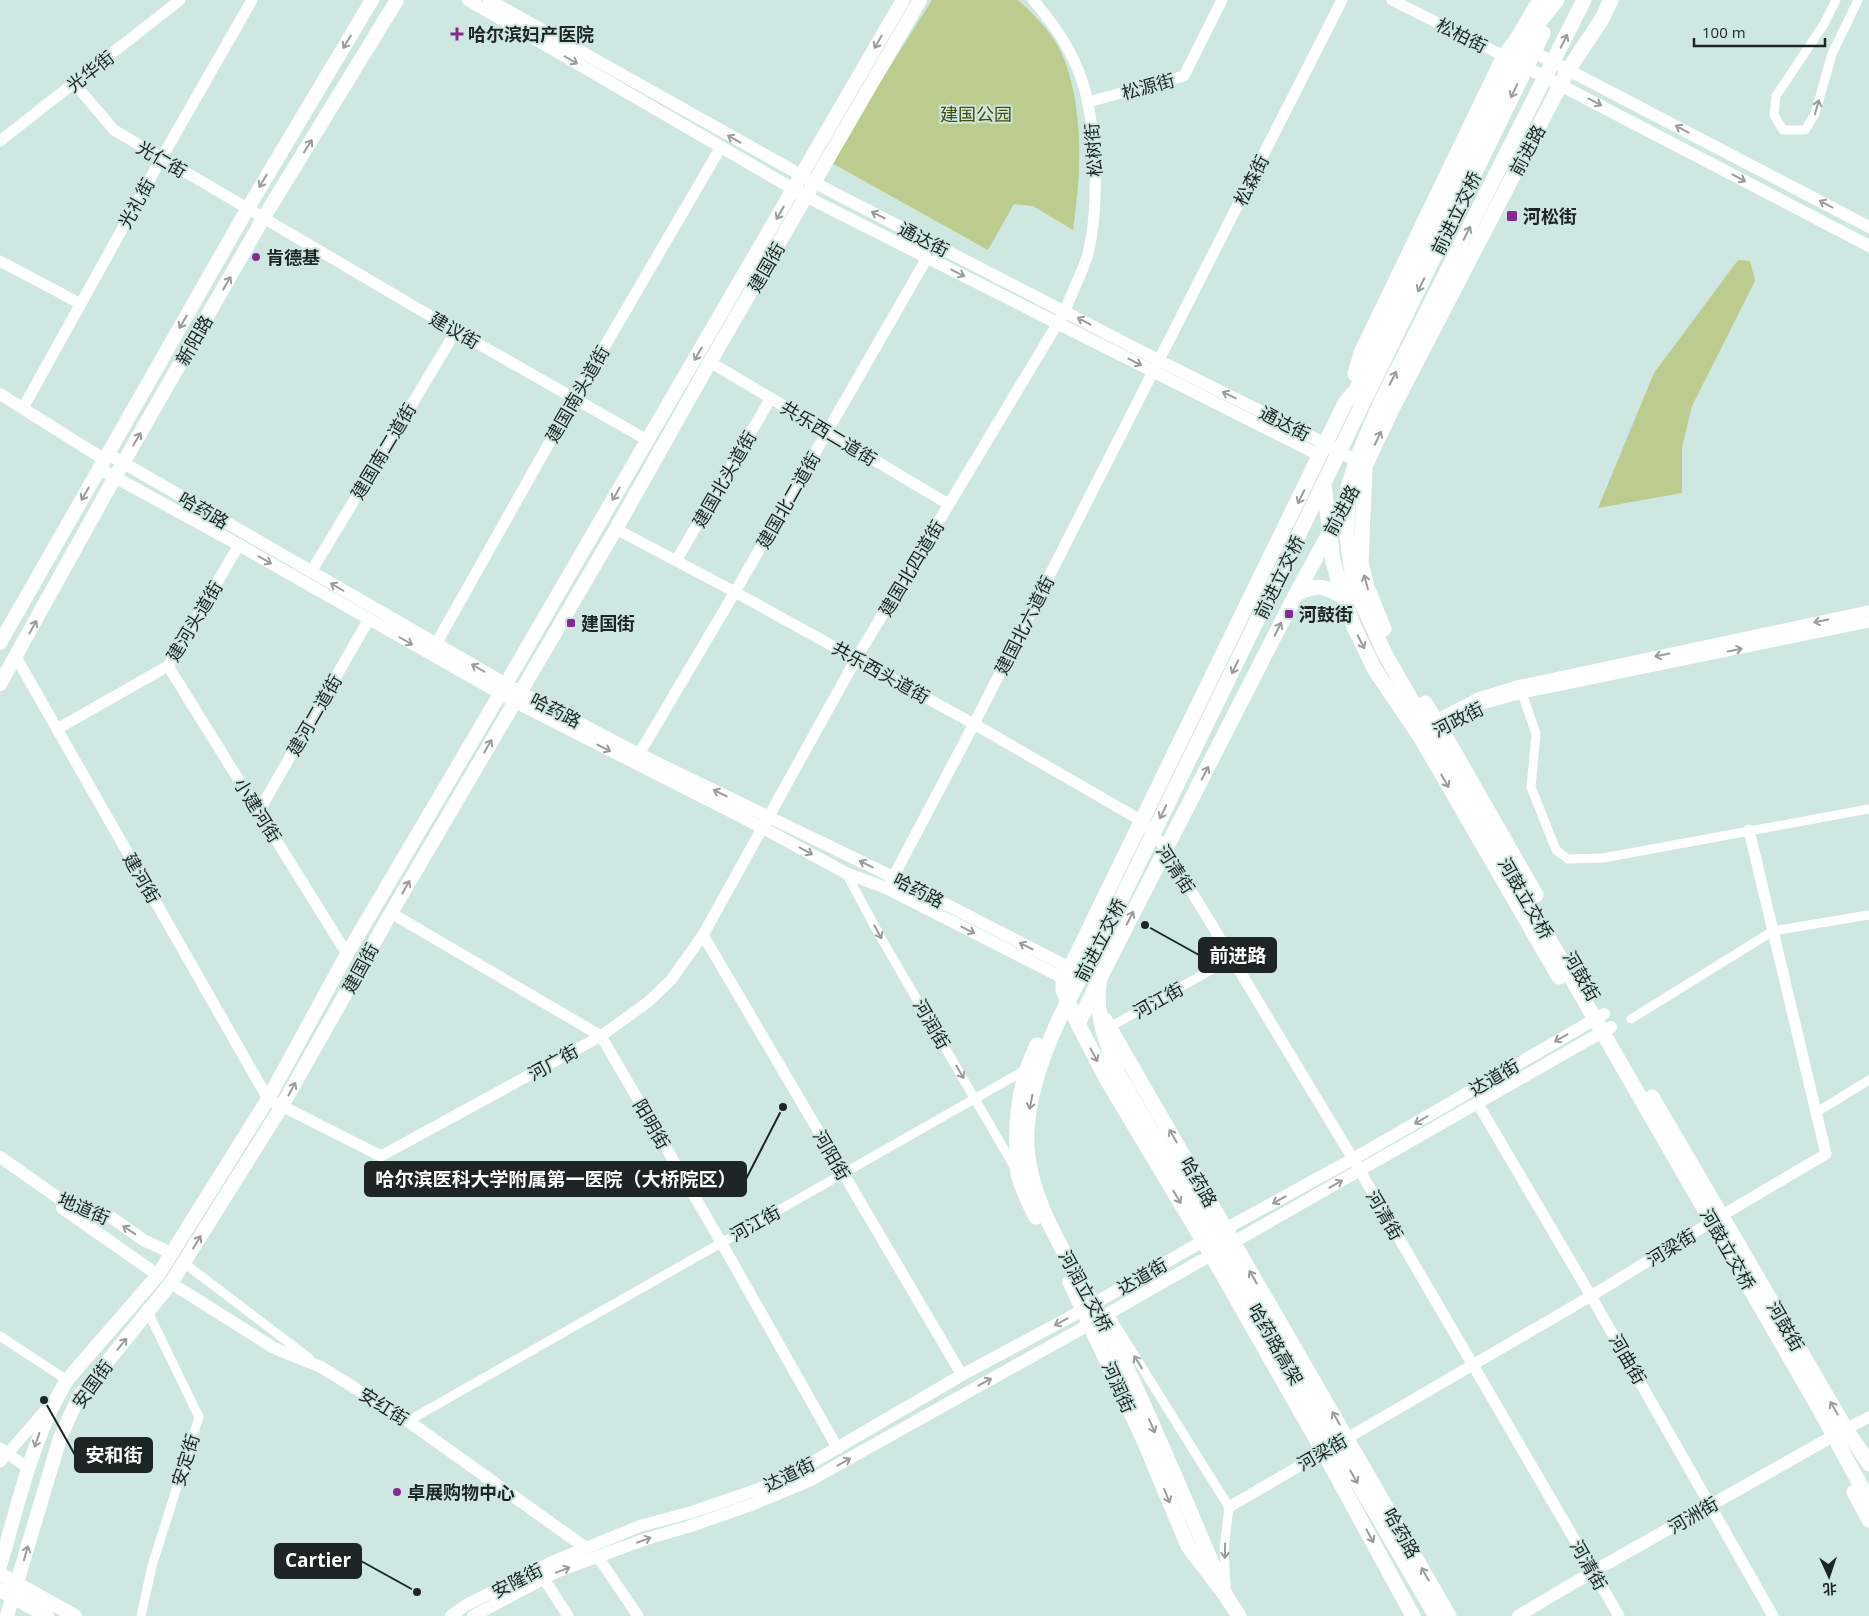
<svg xmlns="http://www.w3.org/2000/svg" width="1869" height="1616" font-family="'Open Sans','Noto Sans SC',sans-serif">
  <style>
    .green { fill: #bccc8e }
    .lines { fill: none; stroke-linecap: round; stroke-linejoin: round }
    .minor { stroke: #fff; stroke-width: 9 }
    .tertiary { stroke: #fff; stroke-width: 11 }
    .secondary { stroke: #fff; stroke-width: 12 }
    .primary { stroke: #fff; stroke-width: 14 }
    .trunk { stroke: #fff; stroke-width: 15 }
    .oneway { stroke: #999d9c }
    .poi-dot { fill: #852994; stroke: #cfe7e1; stroke-width: 2 }
    .labels { text-anchor: middle; dominant-baseline: central; stroke-width: 4; stroke-linejoin: round; paint-order: stroke }
    .poi-label { font-size: 18px; font-weight: bold; fill: #1d2624; stroke: #cfe7e1; text-anchor: start }
    .street-label { font-size: 18px; fill: #1d2624; stroke: #cfe7e1 }
    .park-label { font-size: 18px; fill: #43500c; stroke: #cfe7e1 }
    .leader { fill: none; stroke: #1d2624; stroke-width: 2 }
    .callout-dot { fill: #1d2624; stroke: #cfe7e1; stroke-width: 2 }
    .callout { fill: #1d2624; stroke: #1d2624; stroke-width: 2 }
    .callout-label { font-size: 19px; text-anchor: middle; font-weight: bold; fill: #fff }
  </style>
  <rect width="100%" height="100%" fill="#cfe7e1"/>
  <g class="green">
    <path d="M 932,0 L 1018,0 C 1037,17 1058,39 1066,64 C 1084,118 1081,175 1073,230 L 1033,206 L 1014,204 L 988,250 L 830,162 Z"/>
    <polygon points="1738,260 1750,261 1755,281 1692,406 1682,447 1682,493 1598,508 1654,373"/>
  </g>
  <g class="lines">
    <g class="minor">
      <polyline points="1836,0 1824,24 1776,96 1774,115 1783,130 1805,130 1815,114 1832,54 1858,0"/>
      <polyline points="1522,693 1536,734 1531,787 1556,850 1568,859 1603,858 1869,809"/>
      <polyline points="846,873 880,936 1015,1168"/>
      <polyline points="1631,1019 1773,931 1869,915"/>
      <polyline points="1110,1027 1232,958"/>
      <polyline points="1817,1112 1869,1080"/>
      <polyline points="184,1263 309,1358"/>
      <polyline points="1108,1313 1229,1507 1224,1550 1226,1586"/>
      <polyline points="0,1336 67,1380"/>
      <polyline points="408,1421 1027,1069"/>
      <polyline points="141,1616 152,1566 199,1417 148,1312"/>
    </g>
    <g class="tertiary">
      <polyline points="1392,0 1504,56"/>
      <polyline points="74,83 114,130 456,331 647,440"/>
      <polyline points="1088,102 1184,76 1222,0"/>
      <polyline points="0,141 180,0"/>
      <polyline points="0,261 81,304"/>
      <polyline points="710,362 948,504"/>
      <polyline points="23,408 161,159 252,0"/>
      <polyline points="616,529 735,592 974,724 1142,821 1166,849 1353,1159 1619,1616"/>
      <polyline points="676,561 771,398"/>
      <polyline points="311,572 456,331"/>
      <polyline points="436,644 574,399 721,147"/>
      <path d="M 16,657 L 268,1099 L 381,1156 L 601,1036 L 648,1002 L 671,980 L 703,935 L 856,659 L 1065,311 C 1072,292 1082,273 1088,254 C 1095,225 1096,197 1095,167 C 1092,95 1081,55 1033,0"/>
      <polyline points="168,666 347,954"/>
      <polyline points="1448,722 1482,704 1522,693 1869,622"/>
      <polyline points="1431,726 1436,720 1478,698 1517,686 1869,611"/>
      <polyline points="57,729 168,666 239,545"/>
      <polyline points="639,754 735,592 935,244"/>
      <polyline points="259,811 369,619"/>
      <polyline points="889,885 974,724 1342,0"/>
      <polyline points="391,913 601,1036 721,1242 838,1449"/>
      <polyline points="703,935 962,1375"/>
      <polyline points="1478,1104 1591,1296 1773,1616"/>
      <polyline points="1846,1429 1869,1417"/>
      <polyline points="0,1448 29,1469"/>
      <polyline points="0,1462 50,1405"/>
      <polyline points="1229,1507 1591,1296 1721,1216 1826,1154 1749,830"/>
      <polyline points="598,1557 638,1616"/>
      <polyline points="544,1579 568,1616"/>
    </g>
    <g class="secondary">
      <polyline points="468,0 807,197 1321,456"/>
      <polyline points="489,0 815,183 1160,361 1326,444 1363,465"/>
      <polyline points="1526,48 1869,227"/>
      <polyline points="1518,63 1869,246"/>
      <polyline points="0,394 105,460"/>
      <polyline points="108,454 520,692 639,754 893,877 1070,968"/>
      <polyline points="100,469 239,545 515,702 763,828 846,873 886,888 1063,978"/>
      <polyline points="0,1157 64,1202 77,1208 112,1218 145,1241 172,1253"/>
      <polyline points="62,1208 158,1275"/>
      <polyline points="171,1283 274,1348 321,1367 408,1421 586,1548"/>
      <polyline points="451,1616 466,1605 554,1561 586,1548 640,1526 692,1512 759,1489 794,1473 962,1375 1083,1310 1203,1241 1353,1159 1604,1014"/>
      <polyline points="473,1616 558,1571 646,1539 691,1526 751,1505 809,1481 1090,1324 1611,1027"/>
      <polyline points="1518,1616 1594,1571 1842,1431"/>
    </g>
    <g class="primary">
      <polyline points="0,643 248,208 372,0"/>
      <polyline points="0,684 115,477 264,217 397,0"/>
      <path d="M 0,1566 C 19,1503 32,1437 67,1380 L 158,1275 L 268,1099 L 347,954 L 500,694 L 903,0"/>
      <polyline points="0,1574 75,1616"/>
      <polyline points="0,1590 47,1616"/>
      <polyline points="7,1616 60,1438 78,1398 171,1283 282,1106 391,913 616,529 710,362 920,0"/>
    </g>
    <g class="trunk">
      <polyline points="1584,0 1381,402 1359,453 1348,487 1347,538 1354,586 1385,654 1820,1410 1869,1501"/>
      <polyline points="1355,374 1361,353 1504,56 1515,42 1540,0"/>
      <polyline points="1365,468 1361,563 1367,587 1384,629"/>
      <polyline points="1358,481 1392,409 1568,70 1602,19 1611,0"/>
      <polyline points="1324,485 1333,561 1343,597 1354,627 1375,670 1421,738 1559,977"/>
      <path d="M 1296,594 C 1316,584 1324,585 1343,597"/>
      <polyline points="1425,703 1440,727 1536,895"/>
      <path d="M 1099,984 C 1095,1015 1107,1044 1117,1072 L 1436,1616"/>
      <polyline points="1105,1020 1449,1616"/>
      <polyline points="1078,1024 1104,970 1296,594 1331,530"/>
      <polyline points="1652,1097 1846,1429 1869,1464"/>
      <path d="M 1036,1217 C 1029,1204 1022,1188 1018,1174 C 1017,1167 1017,1158 1017,1151 C 1015,1113 1021,1078 1037,1045"/>
      <polyline points="1070,1282 1145,1443 1188,1546 1226,1596 1239,1616"/>
      <polyline points="1854,1492 1869,1520"/>
      <path d="M 1226,1596 C 1190,1512 1155,1426 1115,1343 C 1084,1279 1022,1204 1027,1130 C 1032,1053 1080,981 1114,914 L 1543,33"/>
      <polyline points="1413,1616 1323,1451 1211,1254 1107,1080 1078,1024 1063,990 1063,978 1070,968 1345,403 1356,390 1503,84 1535,27 1557,0"/>
    </g>
  </g>
  <defs><path id="oneway-shaft" d="M-6 0H5M1.5-3L5.5 0L1.5 3" fill="none" stroke-width="1.6" stroke-linecap="round" stroke-linejoin="round" transform="scale(1.25)"/></defs>
  <g class="oneway">
    <use href="#oneway-shaft" transform="translate(1564 41) rotate(-63)"/>
    <use href="#oneway-shaft" transform="translate(347 42) rotate(121)"/>
    <use href="#oneway-shaft" transform="translate(878 42) rotate(120)"/>
    <use href="#oneway-shaft" transform="translate(571 60) rotate(30)"/>
    <use href="#oneway-shaft" transform="translate(1514 91) rotate(116)"/>
    <use href="#oneway-shaft" transform="translate(1595 102) rotate(28)"/>
    <use href="#oneway-shaft" transform="translate(1817 107) rotate(-74)"/>
    <use href="#oneway-shaft" transform="translate(1682 129) rotate(-152)"/>
    <use href="#oneway-shaft" transform="translate(734 139) rotate(-151)"/>
    <use href="#oneway-shaft" transform="translate(308 146) rotate(-58)"/>
    <use href="#oneway-shaft" transform="translate(1739 178) rotate(28)"/>
    <use href="#oneway-shaft" transform="translate(263 181) rotate(121)"/>
    <use href="#oneway-shaft" transform="translate(1826 204) rotate(-152)"/>
    <use href="#oneway-shaft" transform="translate(780 213) rotate(120)"/>
    <use href="#oneway-shaft" transform="translate(878 215) rotate(-153)"/>
    <use href="#oneway-shaft" transform="translate(1467 233) rotate(-63)"/>
    <use href="#oneway-shaft" transform="translate(958 273) rotate(27)"/>
    <use href="#oneway-shaft" transform="translate(227 283) rotate(-60)"/>
    <use href="#oneway-shaft" transform="translate(1421 285) rotate(116)"/>
    <use href="#oneway-shaft" transform="translate(1084 321) rotate(-152)"/>
    <use href="#oneway-shaft" transform="translate(183 322) rotate(120)"/>
    <use href="#oneway-shaft" transform="translate(698 354) rotate(120)"/>
    <use href="#oneway-shaft" transform="translate(1135 362) rotate(27)"/>
    <use href="#oneway-shaft" transform="translate(1393 378) rotate(-63)"/>
    <use href="#oneway-shaft" transform="translate(1229 395) rotate(-153)"/>
    <use href="#oneway-shaft" transform="translate(1378 438) rotate(-65)"/>
    <use href="#oneway-shaft" transform="translate(137 439) rotate(-60)"/>
    <use href="#oneway-shaft" transform="translate(85 494) rotate(120)"/>
    <use href="#oneway-shaft" transform="translate(616 494) rotate(120)"/>
    <use href="#oneway-shaft" transform="translate(1301 497) rotate(116)"/>
    <use href="#oneway-shaft" transform="translate(265 560) rotate(30)"/>
    <use href="#oneway-shaft" transform="translate(1366 582) rotate(-105)"/>
    <use href="#oneway-shaft" transform="translate(337 587) rotate(-150)"/>
    <use href="#oneway-shaft" transform="translate(1821 621) rotate(168)"/>
    <use href="#oneway-shaft" transform="translate(33 627) rotate(-61)"/>
    <use href="#oneway-shaft" transform="translate(1278 629) rotate(-63)"/>
    <use href="#oneway-shaft" transform="translate(406 641) rotate(30)"/>
    <use href="#oneway-shaft" transform="translate(1361 642) rotate(63)"/>
    <use href="#oneway-shaft" transform="translate(1735 650) rotate(-12)"/>
    <use href="#oneway-shaft" transform="translate(1662 655) rotate(168)"/>
    <use href="#oneway-shaft" transform="translate(1235 667) rotate(116)"/>
    <use href="#oneway-shaft" transform="translate(478 668) rotate(-150)"/>
    <use href="#oneway-shaft" transform="translate(488 746) rotate(-60)"/>
    <use href="#oneway-shaft" transform="translate(604 748) rotate(27)"/>
    <use href="#oneway-shaft" transform="translate(1205 773) rotate(-63)"/>
    <use href="#oneway-shaft" transform="translate(1445 781) rotate(60)"/>
    <use href="#oneway-shaft" transform="translate(720 793) rotate(-154)"/>
    <use href="#oneway-shaft" transform="translate(1163 812) rotate(116)"/>
    <use href="#oneway-shaft" transform="translate(806 851) rotate(28)"/>
    <use href="#oneway-shaft" transform="translate(866 864) rotate(-154)"/>
    <use href="#oneway-shaft" transform="translate(406 887) rotate(-60)"/>
    <use href="#oneway-shaft" transform="translate(1130 918) rotate(-63)"/>
    <use href="#oneway-shaft" transform="translate(968 930) rotate(27)"/>
    <use href="#oneway-shaft" transform="translate(878 932) rotate(61)"/>
    <use href="#oneway-shaft" transform="translate(1026 946) rotate(-153)"/>
    <use href="#oneway-shaft" transform="translate(1561 1038) rotate(150)"/>
    <use href="#oneway-shaft" transform="translate(1094 1055) rotate(62)"/>
    <use href="#oneway-shaft" transform="translate(960 1072) rotate(60)"/>
    <use href="#oneway-shaft" transform="translate(292 1089) rotate(-61)"/>
    <use href="#oneway-shaft" transform="translate(1031 1102) rotate(101)"/>
    <use href="#oneway-shaft" transform="translate(1421 1120) rotate(150)"/>
    <use href="#oneway-shaft" transform="translate(1173 1136) rotate(-120)"/>
    <use href="#oneway-shaft" transform="translate(1336 1184) rotate(-29)"/>
    <use href="#oneway-shaft" transform="translate(1177 1197) rotate(59)"/>
    <use href="#oneway-shaft" transform="translate(1279 1200) rotate(151)"/>
    <use href="#oneway-shaft" transform="translate(129 1230) rotate(-146)"/>
    <use href="#oneway-shaft" transform="translate(197 1242) rotate(-59)"/>
    <use href="#oneway-shaft" transform="translate(1253 1277) rotate(-120)"/>
    <use href="#oneway-shaft" transform="translate(1061 1322) rotate(152)"/>
    <use href="#oneway-shaft" transform="translate(122 1344) rotate(-51)"/>
    <use href="#oneway-shaft" transform="translate(1138 1362) rotate(-122)"/>
    <use href="#oneway-shaft" transform="translate(985 1382) rotate(-29)"/>
    <use href="#oneway-shaft" transform="translate(1834 1408) rotate(-120)"/>
    <use href="#oneway-shaft" transform="translate(1336 1418) rotate(-120)"/>
    <use href="#oneway-shaft" transform="translate(1152 1426) rotate(66)"/>
    <use href="#oneway-shaft" transform="translate(37 1440) rotate(109)"/>
    <use href="#oneway-shaft" transform="translate(844 1462) rotate(-29)"/>
    <use href="#oneway-shaft" transform="translate(1354 1477) rotate(60)"/>
    <use href="#oneway-shaft" transform="translate(1167 1496) rotate(68)"/>
    <use href="#oneway-shaft" transform="translate(1370 1536) rotate(61)"/>
    <use href="#oneway-shaft" transform="translate(644 1540) rotate(-20)"/>
    <use href="#oneway-shaft" transform="translate(1225 1551) rotate(91)"/>
    <use href="#oneway-shaft" transform="translate(26 1553) rotate(-74)"/>
    <use href="#oneway-shaft" transform="translate(563 1570) rotate(-21)"/>
    <use href="#oneway-shaft" transform="translate(1425 1574) rotate(-120)"/>
  </g>
  <g class="poi-dot">
    <path d="M454.5 26.5h5v5h5v5h-5v5h-5v-5h-5v-5h5z"/>
    <rect x="1506" y="210" width="12" height="12" rx="2.5"/>
    <circle cx="256" cy="257" r="5"/>
    <rect x="1284" y="609" width="10" height="10" rx="2.5"/>
    <rect x="566" y="618" width="10" height="10" rx="2.5"/>
    <circle cx="397" cy="1492" r="5"/>
  </g>
  <g class="labels">
    <g class="poi-label">
      <text x="468" y="34">哈尔滨妇产医院</text>
      <text x="1523" y="216">河松街</text>
      <text x="266" y="257">肯德基</text>
      <text x="1299" y="614">河鼓街</text>
      <text x="581" y="623">建国街</text>
      <text x="407" y="1492">卓展购物中心</text>
    </g>
    <g class="street-label">
      <text transform="translate(1462 35) rotate(27)">松柏街</text>
      <text transform="translate(90 71) rotate(-38)">光华街</text>
      <text transform="translate(1148 86) rotate(-15)">松源街</text>
      <text transform="translate(1093 150) rotate(-94)">松树街</text>
      <text transform="translate(1527 150) rotate(-62)">前进路</text>
      <text transform="translate(162 159) rotate(30)">光仁街</text>
      <text transform="translate(1251 180) rotate(-63)">松森街</text>
      <text transform="translate(136 203) rotate(-61)">光礼街</text>
      <text transform="translate(1456 213) rotate(-64)">前进立交桥</text>
      <text transform="translate(924 239) rotate(27)">通达街</text>
      <text transform="translate(766 267) rotate(-60)">建国街</text>
      <text transform="translate(455 330) rotate(30)">建议街</text>
      <text transform="translate(194 340) rotate(-60)">新阳路</text>
      <text transform="translate(577 394) rotate(-60)">建国南头道街</text>
      <text transform="translate(1285 423) rotate(27)">通达街</text>
      <text transform="translate(829 433) rotate(31)">共乐西二道街</text>
      <text transform="translate(383 451) rotate(-59)">建国南二道街</text>
      <text transform="translate(724 479) rotate(-60)">建国北头道街</text>
      <text transform="translate(788 500) rotate(-60)">建国北二道街</text>
      <text transform="translate(204 510) rotate(30)">哈药路</text>
      <text transform="translate(1341 510) rotate(-62)">前进路</text>
      <text transform="translate(911 568) rotate(-59)">建国北四道街</text>
      <text transform="translate(1279 577) rotate(-64)">前进立交桥</text>
      <text transform="translate(194 621) rotate(-59)">建河头道街</text>
      <text transform="translate(1024 625) rotate(-63)">建国北六道街</text>
      <text transform="translate(881 672) rotate(29)">共乐西头道街</text>
      <text transform="translate(556 710) rotate(27)">哈药路</text>
      <text transform="translate(314 715) rotate(-60)">建河二道街</text>
      <text transform="translate(1458 719) rotate(-27)">河政街</text>
      <text transform="translate(258 810) rotate(58)">小建河街</text>
      <text transform="translate(1176 869) rotate(57)">河清街</text>
      <text transform="translate(142 878) rotate(60)">建河街</text>
      <text transform="translate(919 890) rotate(27)">哈药路</text>
      <text transform="translate(1526 898) rotate(60)">河鼓立交桥</text>
      <text transform="translate(1100 940) rotate(-63)">前进立交桥</text>
      <text transform="translate(360 968) rotate(-61)">建国街</text>
      <text transform="translate(1582 976) rotate(60)">河鼓街</text>
      <text transform="translate(1158 1000) rotate(-29)">河江街</text>
      <text transform="translate(932 1024) rotate(60)">河润街</text>
      <text transform="translate(553 1062) rotate(-29)">河广街</text>
      <text transform="translate(1494 1077) rotate(-30)">达道街</text>
      <text transform="translate(652 1124) rotate(60)">阳明街</text>
      <text transform="translate(832 1155) rotate(60)">河阳街</text>
      <text transform="translate(1199 1182) rotate(60)">哈药路</text>
      <text transform="translate(84 1208) rotate(23)">地道街</text>
      <text transform="translate(1385 1215) rotate(60)">河清街</text>
      <text transform="translate(755 1223) rotate(-29)">河江街</text>
      <text transform="translate(1671 1247) rotate(-31)">河梁街</text>
      <text transform="translate(1728 1249) rotate(60)">河鼓立交桥</text>
      <text transform="translate(1142 1276) rotate(-30)">达道街</text>
      <text transform="translate(1086 1291) rotate(61)">河润立交桥</text>
      <text transform="translate(1786 1326) rotate(60)">河鼓街</text>
      <text transform="translate(1276 1344) rotate(60)">哈药路高架</text>
      <text transform="translate(1628 1359) rotate(60)">河曲街</text>
      <text transform="translate(92 1384) rotate(-54)">安国街</text>
      <text transform="translate(1119 1387) rotate(66)">河润街</text>
      <text transform="translate(384 1406) rotate(32)">安红街</text>
      <text transform="translate(1322 1452) rotate(-30)">河梁街</text>
      <text transform="translate(185 1460) rotate(-73)">安定街</text>
      <text transform="translate(789 1474) rotate(-26)">达道街</text>
      <text transform="translate(1693 1515) rotate(-30)">河洲街</text>
      <text transform="translate(1402 1533) rotate(60)">哈药路</text>
      <text transform="translate(1589 1565) rotate(60)">河清街</text>
      <text transform="translate(517 1580) rotate(-27)">安隆街</text>
    </g>
    <g class="park-label">
      <text x="976" y="114">建国公园</text>
    </g>
  </g>
  <path class="leader" d="M1145 925L1199 955M783 1107L746 1179M44 1400L75 1455M417 1592L361 1561"/>
  <g class="callout-dot">
    <circle cx="1145" cy="925" r="5"/>
    <circle cx="783" cy="1107" r="5"/>
    <circle cx="44" cy="1400" r="5"/>
    <circle cx="417" cy="1592" r="5"/>
  </g>
  <g class="callout">
    <rect x="1199" y="938" width="77" height="34" rx="5"/>
    <rect x="365" y="1162" width="381" height="34" rx="5"/>
    <rect x="75" y="1438" width="77" height="34" rx="5"/>
    <rect x="275" y="1544" width="86" height="34" rx="5"/>
  </g>
  <g class="callout-label">
    <text x="1238" y="962">前进路</text>
    <text x="556" y="1186">哈尔滨医科大学附属第一医院（大桥院区）</text>
    <text x="114" y="1462">安和街</text>
    <text x="318" y="1567">Cartier</text>
  </g>
  <g transform="translate(1829 1576) rotate(177)" stroke="#cfe7e1" stroke-width="4" paint-order="stroke">
  <path d="M0-4L9 19L0 12L-9 19Z" fill="#1d2624"/>
  <text y="-8" font-size="14" font-weight="bold" text-anchor="middle" fill="#1d2624">北</text>
  </g>
  <path d="M1694 38v8h131v-8" fill="none" stroke="#1d2624" stroke-width="2.5"/>
  <text x="1702" y="38" font-size="15" fill="#1d2624" stroke="#cfe7e1" stroke-width="4" paint-order="stroke">100 m</text>
</svg>
